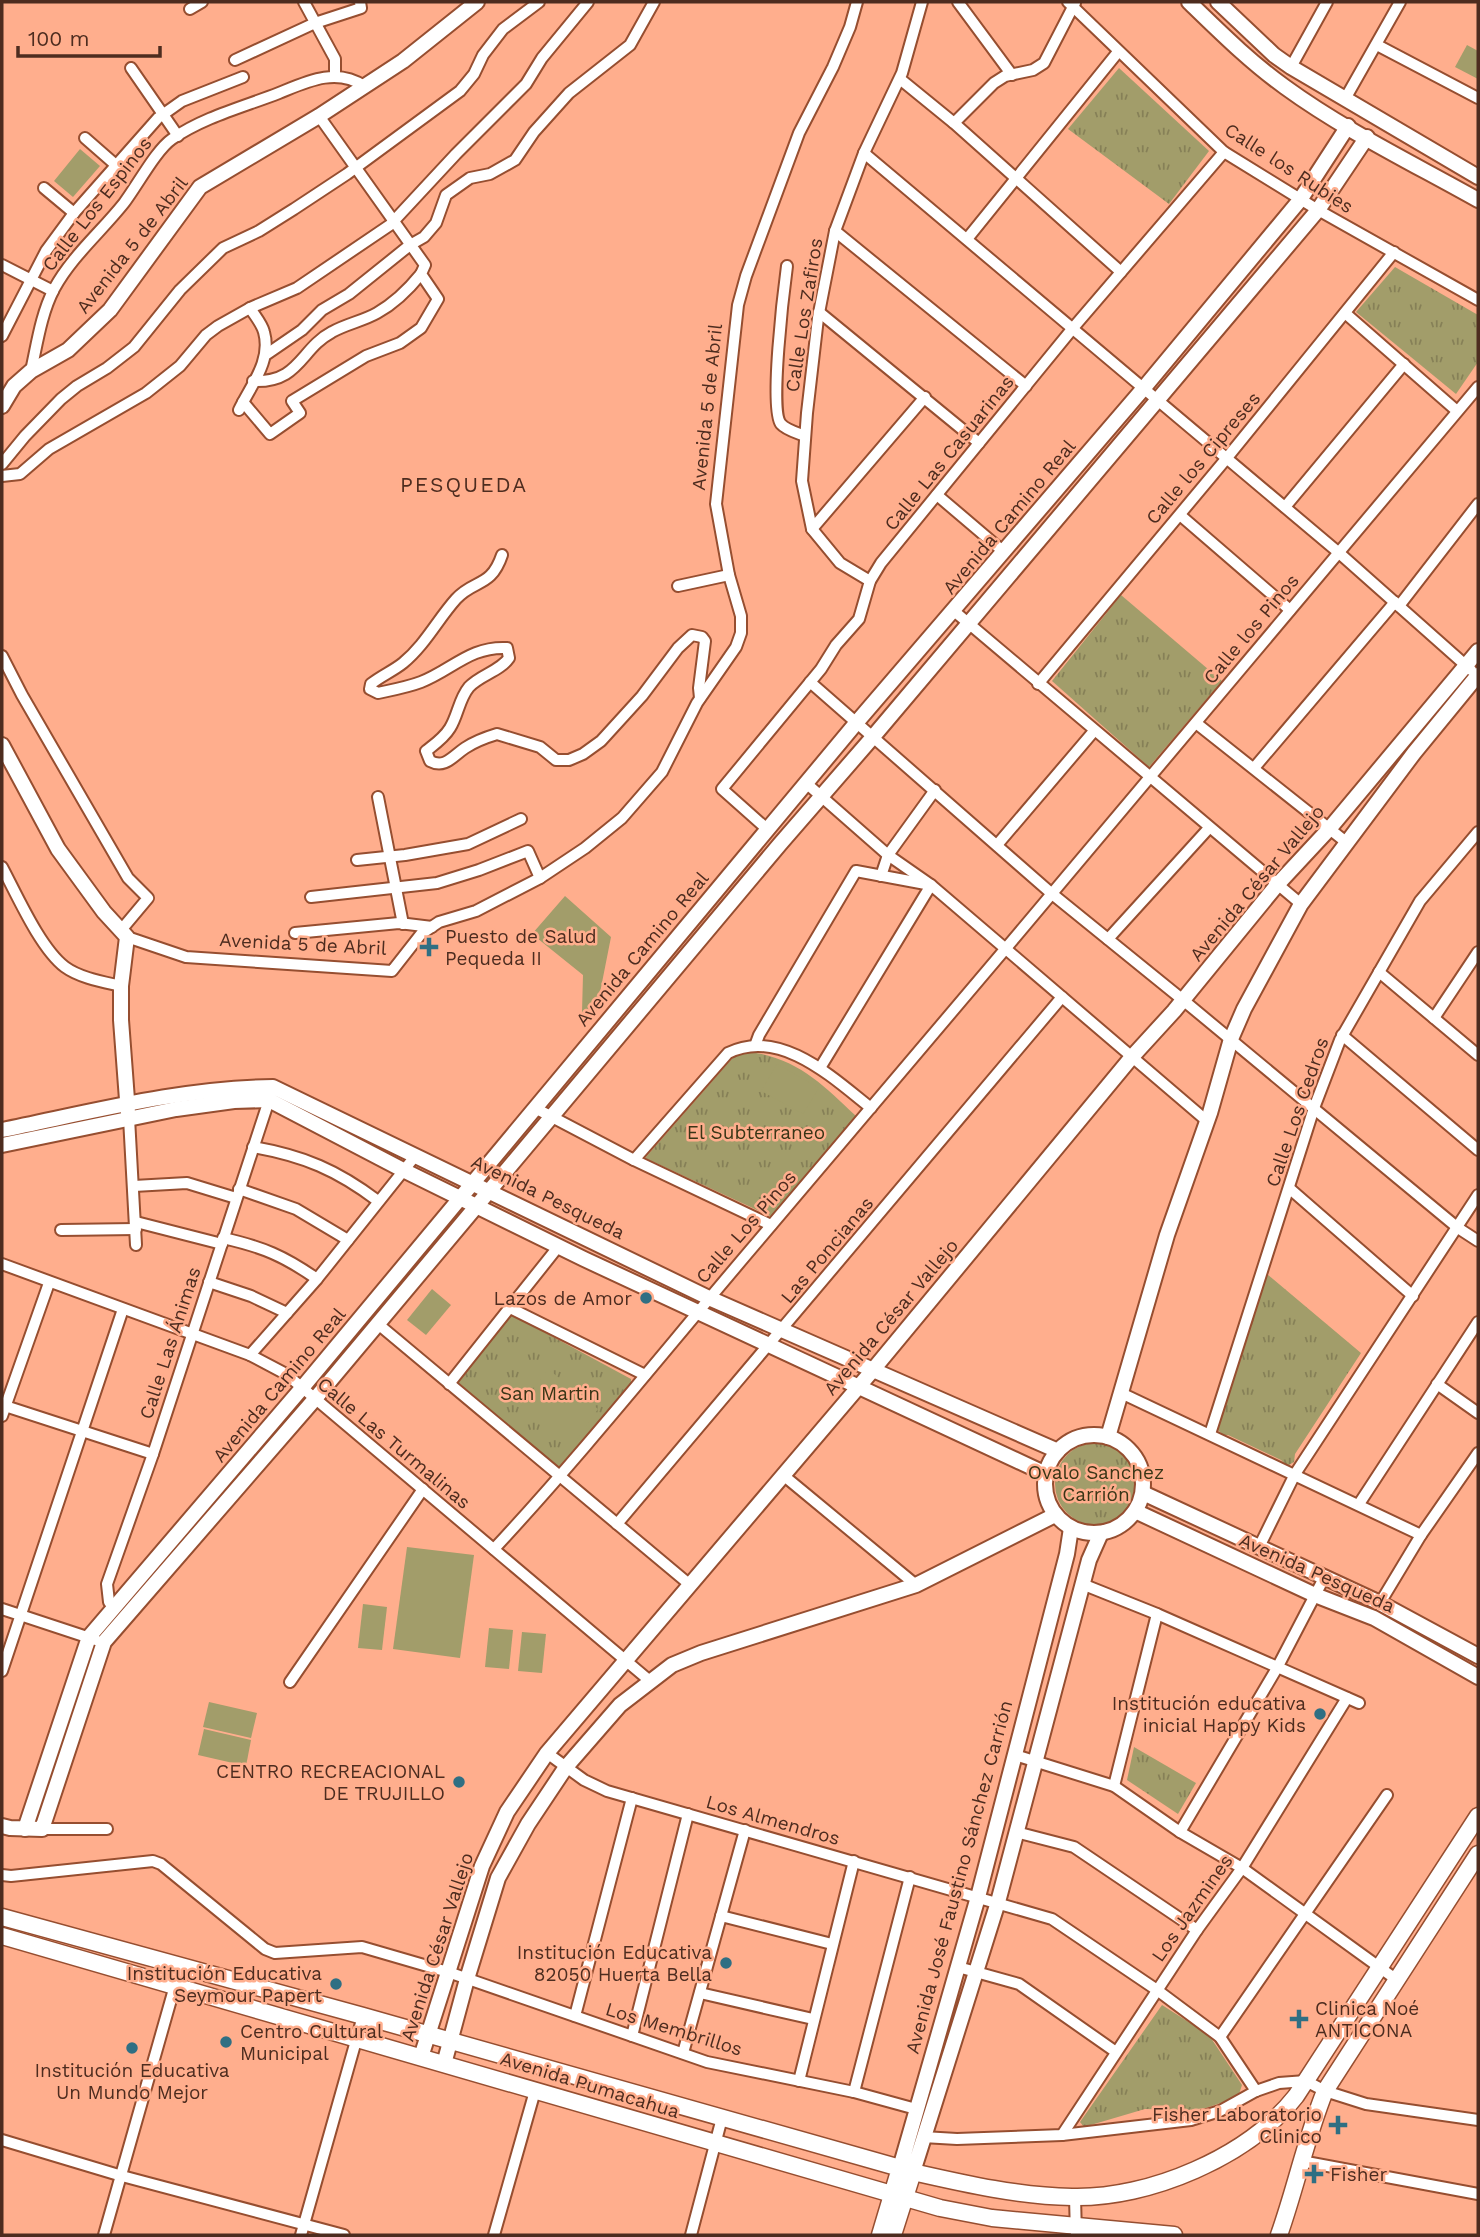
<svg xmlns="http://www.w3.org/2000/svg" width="1480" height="2237" font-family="'Work Sans',sans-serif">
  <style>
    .grass { fill: url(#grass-tufts) }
    .pitch { fill: #a29d6a }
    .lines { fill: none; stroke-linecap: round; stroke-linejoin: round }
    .street-casing { stroke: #964e30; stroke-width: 14 }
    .secondary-casing { stroke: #964e30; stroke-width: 18 }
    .primary-casing { stroke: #964e30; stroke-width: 19 }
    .street { stroke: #fff; stroke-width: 10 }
    .secondary { stroke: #fff; stroke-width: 14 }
    .primary { stroke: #fff; stroke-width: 16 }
    .poi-dot { fill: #2f6f83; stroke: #ffae8d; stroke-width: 2.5 }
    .labels { text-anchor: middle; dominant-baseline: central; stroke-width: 5; stroke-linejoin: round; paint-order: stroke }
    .street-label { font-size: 19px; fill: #4d2c1f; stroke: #ffae8d }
    .poi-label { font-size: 19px; fill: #4d2c1f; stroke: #ffae8d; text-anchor: end }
    .park-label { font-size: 19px; fill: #393516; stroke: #ffae8d }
    .neighbourhood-label { font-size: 21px; letter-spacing: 2px; fill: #4d2c1f; stroke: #ffae8d }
  </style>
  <defs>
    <pattern id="grass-tufts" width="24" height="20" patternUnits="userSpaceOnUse" patternTransform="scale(1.75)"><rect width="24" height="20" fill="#a29d6a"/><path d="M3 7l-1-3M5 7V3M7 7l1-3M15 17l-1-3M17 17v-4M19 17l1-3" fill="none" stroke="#868057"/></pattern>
  </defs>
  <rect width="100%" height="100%" fill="#ffae8d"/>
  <g class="grass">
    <polygon points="1119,68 1209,151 1169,204 1068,129"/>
    <polygon points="1395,267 1478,315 1478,362 1456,394 1356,312"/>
    <polygon points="1121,595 1222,681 1149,767 1052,681"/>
    <path d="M 751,1052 C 798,1059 823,1085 856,1116 L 772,1217 L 645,1158 L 736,1054 Z"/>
    <polygon points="1267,1274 1361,1353 1295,1454 1294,1462 1287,1466 1281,1460 1228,1435 1223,1435 1218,1430"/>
    <polygon points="509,1313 631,1379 631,1385 564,1465 559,1467 457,1383"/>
    <circle cx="1096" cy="1484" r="41"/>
    <polygon points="1134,1747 1196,1783 1178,1814 1127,1780"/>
    <polygon points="1162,2005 1209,2035 1242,2085 1238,2097 1206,2108 1187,2110 1145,2109 1084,2127 1080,2122"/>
  </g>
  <g class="pitch">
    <polygon points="1467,45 1478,51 1478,79 1455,67"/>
    <polygon points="80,149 100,166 73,197 54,181"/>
    <polygon points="565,896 611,937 595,1018 589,1019 582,1012 583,975 532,934"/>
    <polygon points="777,1064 819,1088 803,1114 761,1091"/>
    <polygon points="432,1289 451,1305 426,1335 407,1320"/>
    <polygon points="548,1369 598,1409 573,1445 521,1406"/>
    <polygon points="407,1547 474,1555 460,1658 393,1649"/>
    <polygon points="363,1604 387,1607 382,1650 358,1648"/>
    <polygon points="489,1628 513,1630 509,1669 485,1667"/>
    <polygon points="522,1632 546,1634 542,1673 518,1671"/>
    <polygon points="209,1702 257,1713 251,1738 203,1727"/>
    <polygon points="204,1729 251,1740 246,1766 198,1755"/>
  </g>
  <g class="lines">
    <defs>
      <g id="street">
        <polyline points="304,2 335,59 335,76"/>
        <polyline points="958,2 1012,75"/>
        <polyline points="1068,2 1224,152 1318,210 1478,300"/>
        <polyline points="190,9 202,2"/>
        <polyline points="1377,45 1478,98"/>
        <polyline points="235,60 315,23 361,8 360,2"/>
        <polyline points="1291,67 1327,2"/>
        <polyline points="131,68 178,136"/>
        <polyline points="900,79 954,123 1121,272"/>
        <polyline points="1345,99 1400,2"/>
        <polyline points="954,123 994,83 1005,76 1033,70 1044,63 1075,3"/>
        <polyline points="85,138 117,166"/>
        <polyline points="864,153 1338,552 1471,670"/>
        <polyline points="44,188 74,213"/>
        <polyline points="835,231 1026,386"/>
        <polyline points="967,239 1118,52"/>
        <polyline points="2,265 53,291"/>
        <path d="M 787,266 C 784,288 769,411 781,424 C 786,430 798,433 805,436"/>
        <polyline points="819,312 979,443"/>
        <polyline points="1345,313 1457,411"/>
        <polyline points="2,336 46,251 74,213 158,118 182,101 243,77"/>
        <polyline points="267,354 302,330 322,310 349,294 410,245 424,237 436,223 446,195 470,178 490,174 515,160 534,132 569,93 630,45 654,2"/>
        <path d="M 31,371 C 37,344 41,314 54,289 C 72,256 101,232 124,203 C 137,186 156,150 172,139 C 204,117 243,107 279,93 C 306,82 336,67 364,86"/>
        <path d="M 253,381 C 300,383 300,349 332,332 C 346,324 363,321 377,313 C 395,303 408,290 421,274"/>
        <polyline points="243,402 270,434 300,413 292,401 366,356 400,343 421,328 438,299 421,274 425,265 319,116"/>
        <path d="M 239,410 C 251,385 272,361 264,332 C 262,324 255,316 250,308"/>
        <polyline points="2,464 25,436 61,399 77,386 107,368 134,347 180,290 223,248 259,231 294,209 347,174 460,91 474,74 483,55 503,29 539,2"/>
        <polyline points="2,476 20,474 49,449 146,393 180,366 206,335 218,326 250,308 297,288 390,225 456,154 526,84 542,58 588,2"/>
        <polyline points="937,495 1004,552"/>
        <polyline points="1285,507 1404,364"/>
        <polyline points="1180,515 1290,610"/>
        <polyline points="812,529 925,397"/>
        <path d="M 502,555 C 491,588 474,579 456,599 C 438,619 425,645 403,663 C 393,671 381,676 371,684 L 370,689 L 378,693 C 392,690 408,687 421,682 C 452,670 470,646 507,648 L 509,658 C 500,671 480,675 469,687 C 459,699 458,715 450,728 C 444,738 435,744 426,751 L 430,761 C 445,769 453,756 465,748 C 474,742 487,737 497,734 L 540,747 L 556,760 L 569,760 L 583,754 L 601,741 L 642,696 L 678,648 L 692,635 L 702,637 L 705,641 L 699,688 L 700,698"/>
        <polyline points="870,581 840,563 812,529 802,481 807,413 818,318 835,231 864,153 902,73 922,2"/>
        <polyline points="678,586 729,575"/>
        <polyline points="1399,606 1478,504"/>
        <polyline points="954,611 1301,904"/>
        <polyline points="2,656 22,695 128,878 148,898 122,929"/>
        <polyline points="810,682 1051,893 1183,1000 1458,1228 1478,1241"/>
        <polyline points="1038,684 1226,459 1394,252"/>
        <polyline points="1196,723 1346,842"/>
        <polyline points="1254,768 1395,602"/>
        <polyline points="806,783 888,855 931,885 1207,1121"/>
        <polyline points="378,797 403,924"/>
        <polyline points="767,829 722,789 821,669 836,645 859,619 870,581 881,563 1073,328 1224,152"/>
        <polyline points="997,845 1094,731"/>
        <polyline points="357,860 405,855 468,844 521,819"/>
        <path d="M 2,867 C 17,895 40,948 65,967 C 80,978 104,982 121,986"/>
        <polyline points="881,876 888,855 935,790"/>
        <polyline points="311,897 437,883 479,870 528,851 540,878"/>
        <polyline points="295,933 399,923 432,927"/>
        <polyline points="127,937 186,957 392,971 421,934 439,922 476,911 540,878 585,848 622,818 662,772 697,703 736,647 741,633 741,616 729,575 716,504 738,305 746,276 799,133 833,67 850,27 857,2"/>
        <polyline points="1108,939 1209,828"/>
        <polyline points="1379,972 1478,1055"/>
        <polyline points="1434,1018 1478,952"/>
        <polyline points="1342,1035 1478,1150"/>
        <polyline points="755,1046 759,1035 856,871 931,885 820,1068"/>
        <polyline points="535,1108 634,1160 771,1225"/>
        <polyline points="129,1118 136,1245"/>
        <path d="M 253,1147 C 304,1156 337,1170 378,1201"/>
        <path d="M 634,1160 L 728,1053 C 780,1027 833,1078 871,1108"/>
        <polyline points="134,1186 187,1183 236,1198"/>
        <polyline points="1289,1188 1413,1296"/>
        <polyline points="239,1189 296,1209 348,1240"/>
        <polyline points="136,1222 222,1244"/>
        <polyline points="61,1230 136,1229"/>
        <path d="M 223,1238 C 263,1247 284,1256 317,1279"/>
        <polyline points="2,1264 250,1355 286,1374 650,1681"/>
        <polyline points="209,1282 251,1296 287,1313"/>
        <polyline points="510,1308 645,1375"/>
        <polyline points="378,1324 689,1584"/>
        <polyline points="250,1355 317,1279 416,1155"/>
        <polyline points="449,1384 558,1247"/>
        <polyline points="1437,1384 1478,1413"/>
        <polyline points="1121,1393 1421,1535"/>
        <polyline points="2,1405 153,1454"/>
        <polyline points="2,1416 49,1283"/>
        <polyline points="1210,1434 1314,1108 1340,1040 1420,901 1478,832"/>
        <polyline points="783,1475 916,1585"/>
        <polyline points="1359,1504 1478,1322"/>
        <polyline points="617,1524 1062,997"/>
        <polyline points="1259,1547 1295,1474 1478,1195"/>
        <path d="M 494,1549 C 586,1450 670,1344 758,1241 C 1000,958 1237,671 1478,387"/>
        <polyline points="1082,1584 1157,1614 1359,1703"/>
        <polyline points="1380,1603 1421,1535 1478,1453"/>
        <polyline points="115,1608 109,1602 107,1584 153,1454 271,1094"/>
        <polyline points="2,1609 96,1640"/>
        <polyline points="2,1671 123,1309"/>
        <polyline points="290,1682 423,1489"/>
        <polyline points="547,1753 584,1780 607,1791 1052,1919 1157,1990 1220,2037 1256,2091"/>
        <polyline points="1015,1755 1114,1786 1180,1832 1242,1868 1397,1980"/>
        <polyline points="1114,1786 1157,1614"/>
        <polyline points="42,1829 107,1829"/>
        <polyline points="1016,1832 1074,1847 1197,1930"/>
        <polyline points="1180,1832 1277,1668 1324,1578"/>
        <polyline points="2,1875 11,1876 153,1861 161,1864 265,1949 275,1953 362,1947 448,1972 707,2062 854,2092 916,2109"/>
        <polyline points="721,1916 832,1944"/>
        <polyline points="958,1967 1019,1984 1116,2052"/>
        <polyline points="700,1993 813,2019"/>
        <polyline points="575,2016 632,1798"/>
        <polyline points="632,2036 688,1814"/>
        <polyline points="1220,2037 1387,1795"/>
        <polyline points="683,2053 745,1830"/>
        <polyline points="799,2081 854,1861"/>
        <polyline points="854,2092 910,1877"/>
        <polyline points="1062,2135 1197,1930 1242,1868 1347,1698"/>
        <polyline points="923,2137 957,2139 1062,2135 1191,2120 1220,2111 1256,2091 1279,2083 1306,2081 1325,2091 1366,2104 1478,2120"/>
        <polyline points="2,2140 122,2176 344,2235"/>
        <polyline points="1301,2161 1478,2194"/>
        <polyline points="1075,2197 1076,2235"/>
        <polyline points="104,2235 180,1968"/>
        <polyline points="301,2235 363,2016"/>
        <polyline points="494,2235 535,2091"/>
        <polyline points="691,2235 722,2118"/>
      </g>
      <g id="secondary">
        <path d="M 1189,2 C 1219,31 1250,62 1285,87 C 1344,130 1414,164 1478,200"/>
        <polyline points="1218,2 1274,55 1291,67 1478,177"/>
        <polyline points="2,406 14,386 31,371 68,350 110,310 200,187 319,116 403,61 477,2"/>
        <polyline points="2,745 58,849 104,912 127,937 121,986 121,1020 128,1113"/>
        <path d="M 2,1130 C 91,1112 181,1088 273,1087 L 709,1298 L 1058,1451"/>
        <polyline points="2,1145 176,1109 234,1101 269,1100 403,1170 584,1259 1046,1474"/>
        <circle cx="1094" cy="1484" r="49"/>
        <polyline points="1108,1437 1167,1235 1210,1113 1231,1039 1244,1009 1301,904 1414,753 1478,675"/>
        <polyline points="1143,1493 1380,1603 1478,1656"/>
        <polyline points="1135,1511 1315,1595 1374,1618 1478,1677"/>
        <polyline points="1071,1528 1067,1554 978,1897 900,2168 913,2172 998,1902 1089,1560 1101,1533"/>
        <polyline points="2,1826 10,1828 42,1829 104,1642 314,1400 780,844 872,738 1318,210 1367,137"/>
        <polyline points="25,1829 89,1637 302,1388 857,722 1143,389 1300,200 1348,126"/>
        <polyline points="421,2057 482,1866 507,1812 547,1753 872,1371 1131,1058 1174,1011 1277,885 1330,828 1478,651"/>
        <polyline points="444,2064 467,1979 498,1878 528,1824 566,1767 620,1705 672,1665 701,1653 916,1585 1055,1515"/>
      </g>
      <g id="primary">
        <polyline points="2,1917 363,2016 900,2168 880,2235"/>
        <polyline points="2,1936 940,2208 992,2218 1174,2235"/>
        <path d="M 893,2235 L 913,2172 C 966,2184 1018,2196 1072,2197 C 1149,2199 1248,2157 1296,2096 L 1478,1816"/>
        <path d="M 1279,2235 C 1296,2187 1306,2138 1325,2091 L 1478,1854"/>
      </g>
    </defs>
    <use href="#street" class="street-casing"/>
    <use href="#secondary" class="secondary-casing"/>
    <use href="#primary" class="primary-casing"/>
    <use href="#street" class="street"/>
    <use href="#secondary" class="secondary"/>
    <use href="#primary" class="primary"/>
  </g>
  <g class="poi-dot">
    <path d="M425.5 936.5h7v7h7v7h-7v7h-7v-7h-7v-7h7z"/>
    <circle cx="646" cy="1298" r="7"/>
    <circle cx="1320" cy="1714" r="7"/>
    <circle cx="459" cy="1782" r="7"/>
    <circle cx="726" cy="1963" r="7"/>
    <circle cx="336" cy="1984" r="7"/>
    <path d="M1295.5 2008.5h7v7h7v7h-7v7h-7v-7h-7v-7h7z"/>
    <circle cx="226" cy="2042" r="7"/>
    <circle cx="132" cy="2048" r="7"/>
    <path d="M1334.5 2114.5h7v7h7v7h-7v7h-7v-7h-7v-7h7z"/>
    <path d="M1310.5 2163.5h7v7h7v7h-7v7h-7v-7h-7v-7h7z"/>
  </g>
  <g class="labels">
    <g class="street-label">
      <text transform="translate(1289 168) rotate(33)">Calle los Rubies</text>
      <text transform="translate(97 204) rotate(-52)">Calle Los Espinos</text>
      <text transform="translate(132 245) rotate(-52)">Avenida 5 de Abril</text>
      <text transform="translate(804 315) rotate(-81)">Calle Los Zafiros</text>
      <text transform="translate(707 407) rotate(-84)">Avenida 5 de Abril</text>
      <text transform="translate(949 453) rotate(-51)">Calle Las Casuarinas</text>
      <text transform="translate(1203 458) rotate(-50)">Calle los Cipreses</text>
      <text transform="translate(1009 517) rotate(-50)">Avenida Camino Real</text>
      <text transform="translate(1251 629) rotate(-50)">Calle los Pinos</text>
      <text transform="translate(1257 883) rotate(-50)">Avenida César Vallejo</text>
      <text transform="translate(303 944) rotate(3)">Avenida 5 de Abril</text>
      <text transform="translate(642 949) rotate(-50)">Avenida Camino Real</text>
      <text transform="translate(1297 1112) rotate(-71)">Calle Los Cedros</text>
      <text transform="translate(548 1197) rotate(26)">Avenida Pesqueda</text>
      <text transform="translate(746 1227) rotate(-49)">Calle Los Pinos</text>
      <text transform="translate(827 1250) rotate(-50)">Las Poncianas</text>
      <text transform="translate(891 1317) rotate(-50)">Avenida César Vallejo</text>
      <text transform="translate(170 1343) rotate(-72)">Calle Las Ánimas</text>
      <text transform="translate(279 1385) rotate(-50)">Avenida Camino Real</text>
      <text transform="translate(394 1443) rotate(40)">Calle Las Turmalinas</text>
      <text transform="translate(1317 1573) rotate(24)">Avenida Pesqueda</text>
      <text transform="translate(773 1820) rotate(16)">Los Almendros</text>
      <text transform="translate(959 1877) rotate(-75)">Avenida José Faustino Sánchez Carrión</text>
      <text transform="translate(1192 1908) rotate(-55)">Los Jazmines</text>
      <text transform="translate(437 1947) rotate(-72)">Avenida César Vallejo</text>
      <text transform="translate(674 2029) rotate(17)">Los Membrillos</text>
      <text transform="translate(590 2085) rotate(17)">Avenida Pumacahua</text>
    </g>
    <g class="poi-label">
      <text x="445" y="936" text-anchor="start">Puesto de Salud<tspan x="445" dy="22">Pequeda II</tspan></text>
      <text x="632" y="1298">Lazos de Amor</text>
      <text x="1306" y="1703">Institución educativa<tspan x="1306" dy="22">inicial Happy Kids</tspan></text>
      <text x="445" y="1771">CENTRO RECREACIONAL<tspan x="445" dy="22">DE TRUJILLO</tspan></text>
      <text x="712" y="1952">Institución Educativa<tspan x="712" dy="22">82050 Huerta Bella</tspan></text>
      <text x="322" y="1973">Institución Educativa<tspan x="322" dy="22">Seymour Papert</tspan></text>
      <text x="1315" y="2008" text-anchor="start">Clinica Noé<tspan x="1315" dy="22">ANTICONA</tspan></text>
      <text x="240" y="2031" text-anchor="start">Centro Cultural<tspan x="240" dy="22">Municipal</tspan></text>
      <text x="132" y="2070" text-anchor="middle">Institución Educativa<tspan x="132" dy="22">Un Mundo Mejor</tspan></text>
      <text x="1322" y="2114">Fisher Laboratorio<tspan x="1322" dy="22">Clinico</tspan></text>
      <text x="1330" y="2174" text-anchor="start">Fisher</text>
    </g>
    <g class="park-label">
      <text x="756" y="1132">El Subterraneo</text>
      <text x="550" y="1393">San Martin</text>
      <text x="1096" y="1472">Ovalo Sanchez<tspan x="1096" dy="22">Carrión</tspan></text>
    </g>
    <g class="neighbourhood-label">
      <text x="464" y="484">PESQUEDA</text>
    </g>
  </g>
  <rect width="1480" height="2237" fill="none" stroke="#4d2c1f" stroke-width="7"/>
  <path d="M18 46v10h142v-10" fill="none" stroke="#4d2c1f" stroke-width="3.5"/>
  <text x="28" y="46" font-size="21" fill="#4d2c1f" stroke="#ffae8d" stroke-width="5" paint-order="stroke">100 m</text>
</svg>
